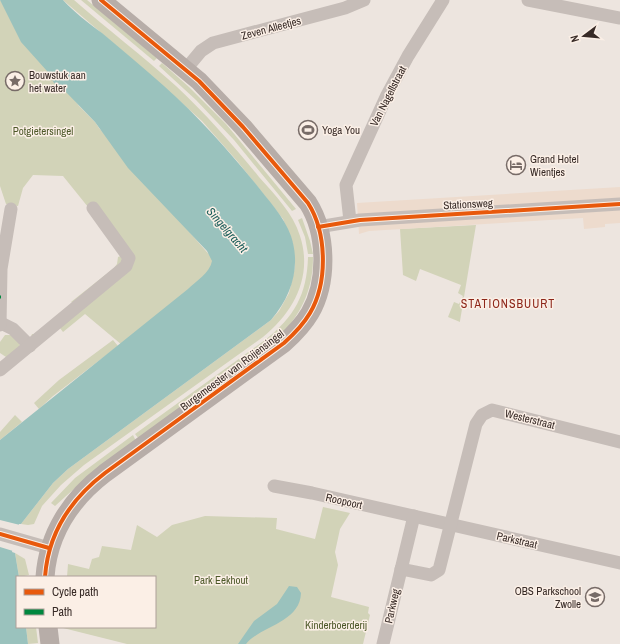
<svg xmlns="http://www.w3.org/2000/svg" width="620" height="644" font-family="'Archivo Narrow',sans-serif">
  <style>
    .green { fill: #d2d3b8 }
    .plaza { fill: #eddbcd }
    .water { fill: #9ac2bd }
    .pier { fill: #ede5df }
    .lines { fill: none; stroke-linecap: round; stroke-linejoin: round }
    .street { stroke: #c6bdb8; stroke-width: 13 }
    .secondary { stroke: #b7ada8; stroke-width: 19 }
    .quiet { stroke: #00873e; stroke-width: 3; stroke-dasharray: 6 3; stroke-linecap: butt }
    .cycleway-casing { stroke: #fbefe6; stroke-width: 6 }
    .cycleway { stroke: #e8590c; stroke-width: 4 }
    .labels { text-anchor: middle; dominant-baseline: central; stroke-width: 3; stroke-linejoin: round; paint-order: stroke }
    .street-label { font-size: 11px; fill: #372a26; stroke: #fbefe6 }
    .poi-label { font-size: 11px; fill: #372a26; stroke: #fbefe6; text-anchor: start }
    .park-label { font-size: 11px; fill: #4c5828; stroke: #fbefe6 }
    .water-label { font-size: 12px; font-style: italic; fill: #195c58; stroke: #fbefe6 }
    .neighbourhood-label { font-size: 12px; letter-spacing: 1px; fill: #8d2619; stroke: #fbefe6 }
  </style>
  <rect width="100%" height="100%" fill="#ede5df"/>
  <g class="green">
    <polygon points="0,0 79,106 95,122 99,128 212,258 214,266 210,274 122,345 85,314 63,332 60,328 31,337 32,334 34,334 74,304 71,302 114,268 117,264 118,257 126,254 63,176 33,175 23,188 18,206 6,204 0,186"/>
    <path d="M 63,0 L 74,0 C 107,29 143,56 176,86 C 206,114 233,145 259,177 C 275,195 293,213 300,236 C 313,276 294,312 263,337 L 84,465 L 61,485 L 42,506 L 34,524 L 28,525 L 21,524 L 53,483 L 68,469 L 271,320 L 279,311 L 289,293 L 295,267 L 293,244 L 283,219 L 238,162 L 202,121 L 163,86 Z"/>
    <polygon points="81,0 87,0 157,58 154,61"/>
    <polygon points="162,63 189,87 226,124 296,209 292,211 234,140 196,100 159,66"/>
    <polygon points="302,218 310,241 313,254 308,254 305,237 298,220"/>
    <polygon points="476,225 460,321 460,322 448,317 454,302 459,304 463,296 458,293 461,285 420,269 416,281 403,275 400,229"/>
    <path d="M 308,257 L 313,257 C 313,288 303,310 283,333 L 139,439 L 135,434 L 265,340 C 294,317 307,295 308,257 Z"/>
    <polygon points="5,335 11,335 19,342 20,346 9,359 0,353 0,342"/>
    <polygon points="113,340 118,346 53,396 39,409 34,403 59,380"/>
    <polygon points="15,415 22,422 0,440 0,432"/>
    <polygon points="133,435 136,441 87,477 55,506 51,503 75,478"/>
    <polygon points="323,507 350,513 340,529 335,552 338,565 331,597 369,607 368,613 370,615 363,644 127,644 63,628 155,627 155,577 67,577 68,564 89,569 92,559 99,557 102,546 131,550 137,525 157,537 172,525 205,516 277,518 276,529 315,539"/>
    <polygon points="15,553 25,559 29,575 19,577"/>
    <polygon points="26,627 36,627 38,643 28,644"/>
  </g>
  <polygon class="plaza" points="620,187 620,223 605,224 605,227 584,229 583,218 369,231 359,234 357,203"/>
  <g class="water">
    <path d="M 0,0 L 63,0 C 74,12 88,23 102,33 C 123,51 144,68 164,86 C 198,116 227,149 255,183 C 268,200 284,216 291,236 C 301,266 292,296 271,320 L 68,469 L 53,483 L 21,524 L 19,524 L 12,552 L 15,553 L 19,577 L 17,577 L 17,627 L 26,627 L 28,644 L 0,644 L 0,440 L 188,289 C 196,281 210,273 212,261 L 207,251 L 128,168 L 95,122 L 64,90 L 54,83 L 47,71 L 21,42 Z"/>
    <path d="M 289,586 L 297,587 L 301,593 C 300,623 260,626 246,644 L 238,644 L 254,621 L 277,604 Z"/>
  </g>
  <polygon class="pier" points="0,520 20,525 13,551 0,547"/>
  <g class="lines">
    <g class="street">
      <polyline points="528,0 620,18"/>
      <polyline points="186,69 201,51 213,43 345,8 364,0"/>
      <polyline points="350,221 346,185 387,95 408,56 443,0"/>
      <polyline points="318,227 360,220 620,204"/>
      <polyline points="1,323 13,329 30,346"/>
      <polyline points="0,325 1,269 11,209"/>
      <polyline points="0,370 126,266 129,258 93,208"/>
      <polyline points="274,486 312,493 620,563"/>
      <polyline points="0,534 49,548"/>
      <polyline points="401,569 431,575 439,570 476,424 482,415 492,410 620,442"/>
      <polyline points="383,644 414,516"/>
    </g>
    <g class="secondary">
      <path d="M 45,577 C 48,534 71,499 105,473 L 284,343 C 294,334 303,325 310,313 C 328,282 327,233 308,203 L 243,127 L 199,81 L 101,0"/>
      <polyline points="48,627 50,644"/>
    </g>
    <polyline class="quiet" points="0,297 1,297"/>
    <defs>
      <g id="cycleway">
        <polyline points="318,227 360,220 620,204"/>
        <polyline points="0,534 49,548"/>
        <path d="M 45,577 C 48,534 71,499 105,473 L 284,343 C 294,334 303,325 310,313 C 328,282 327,233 308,203 L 243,127 L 199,81 L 101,0"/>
      </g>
    </defs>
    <use href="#cycleway" class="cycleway-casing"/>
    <use href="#cycleway" class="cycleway"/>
  </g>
  <defs>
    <symbol id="sight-ring" viewBox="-11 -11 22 22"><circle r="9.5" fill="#fbefe6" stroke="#776b67" stroke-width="1.5"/><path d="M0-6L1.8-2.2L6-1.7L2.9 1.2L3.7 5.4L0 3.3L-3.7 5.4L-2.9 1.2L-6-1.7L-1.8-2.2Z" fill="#776b67"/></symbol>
    <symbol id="stadium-ring" viewBox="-11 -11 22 22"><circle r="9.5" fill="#fbefe6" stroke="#776b67" stroke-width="1.5"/><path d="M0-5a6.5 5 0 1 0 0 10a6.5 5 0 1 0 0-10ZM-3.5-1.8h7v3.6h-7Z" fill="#776b67"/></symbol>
    <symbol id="hotel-ring" viewBox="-11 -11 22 22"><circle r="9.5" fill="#fbefe6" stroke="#776b67" stroke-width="1.5"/><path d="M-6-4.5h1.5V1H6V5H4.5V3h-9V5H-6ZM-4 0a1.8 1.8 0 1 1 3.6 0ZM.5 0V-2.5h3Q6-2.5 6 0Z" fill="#776b67"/></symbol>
    <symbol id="school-ring" viewBox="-11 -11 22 22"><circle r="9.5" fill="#fbefe6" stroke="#776b67" stroke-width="1.5"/><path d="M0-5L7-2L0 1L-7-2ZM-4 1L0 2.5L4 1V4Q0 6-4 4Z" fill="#776b67"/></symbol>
  </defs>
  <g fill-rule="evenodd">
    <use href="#sight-ring" x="4" y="70" width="22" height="22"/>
    <use href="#stadium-ring" x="297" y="119" width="22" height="22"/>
    <use href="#hotel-ring" x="505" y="154" width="22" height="22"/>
    <use href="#school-ring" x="584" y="586" width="22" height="22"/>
  </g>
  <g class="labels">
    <g class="street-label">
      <text transform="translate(271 28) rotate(-15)">Zeven Alleetjes</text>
      <text transform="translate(388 96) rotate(-63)">Van Nagellstraat</text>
      <text transform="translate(468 204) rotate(-3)">Stationsweg</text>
      <text transform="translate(232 370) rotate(-37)">Burgemeester van Roijensingel</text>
      <text transform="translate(530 419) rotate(14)">Westerstraat</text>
      <text transform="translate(344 501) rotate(13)">Roopoort</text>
      <text transform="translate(517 540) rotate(13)">Parkstraat</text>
      <text transform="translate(392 606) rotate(-77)">Parkweg</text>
    </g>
    <g class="poi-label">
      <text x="29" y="75">Bouwstuk aan<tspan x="29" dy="13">het water</tspan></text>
      <text x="322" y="130">Yoga You</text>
      <text x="530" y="159">Grand Hotel<tspan x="530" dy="13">Wientjes</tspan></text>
      <text x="581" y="591" text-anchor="end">OBS Parkschool<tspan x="581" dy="13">Zwolle</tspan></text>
    </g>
    <g class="park-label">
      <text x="43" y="131">Potgietersingel</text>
      <text x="221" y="580">Park Eekhout</text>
      <text x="336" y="625">Kinderboerderij</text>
    </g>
    <g class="water-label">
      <text transform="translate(227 230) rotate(49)">Singelgracht</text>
    </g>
    <g class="neighbourhood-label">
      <text x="508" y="304">STATIONSBUURT</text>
    </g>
  </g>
  <rect x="16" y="576" width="140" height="52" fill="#fbefe6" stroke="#ada099"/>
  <rect x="24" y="589" width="20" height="6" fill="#e8590c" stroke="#ada099"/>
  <text x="52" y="596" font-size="12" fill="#372a26">Cycle path</text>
  <rect x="24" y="609" width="20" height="6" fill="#00873e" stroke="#ada099"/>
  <text x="52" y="616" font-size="12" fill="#372a26">Path</text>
  <g transform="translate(584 36) rotate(254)" stroke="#fbefe6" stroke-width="3" paint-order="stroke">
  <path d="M0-3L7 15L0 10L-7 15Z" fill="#372a26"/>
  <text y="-6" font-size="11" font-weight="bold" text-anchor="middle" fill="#372a26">N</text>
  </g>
</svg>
